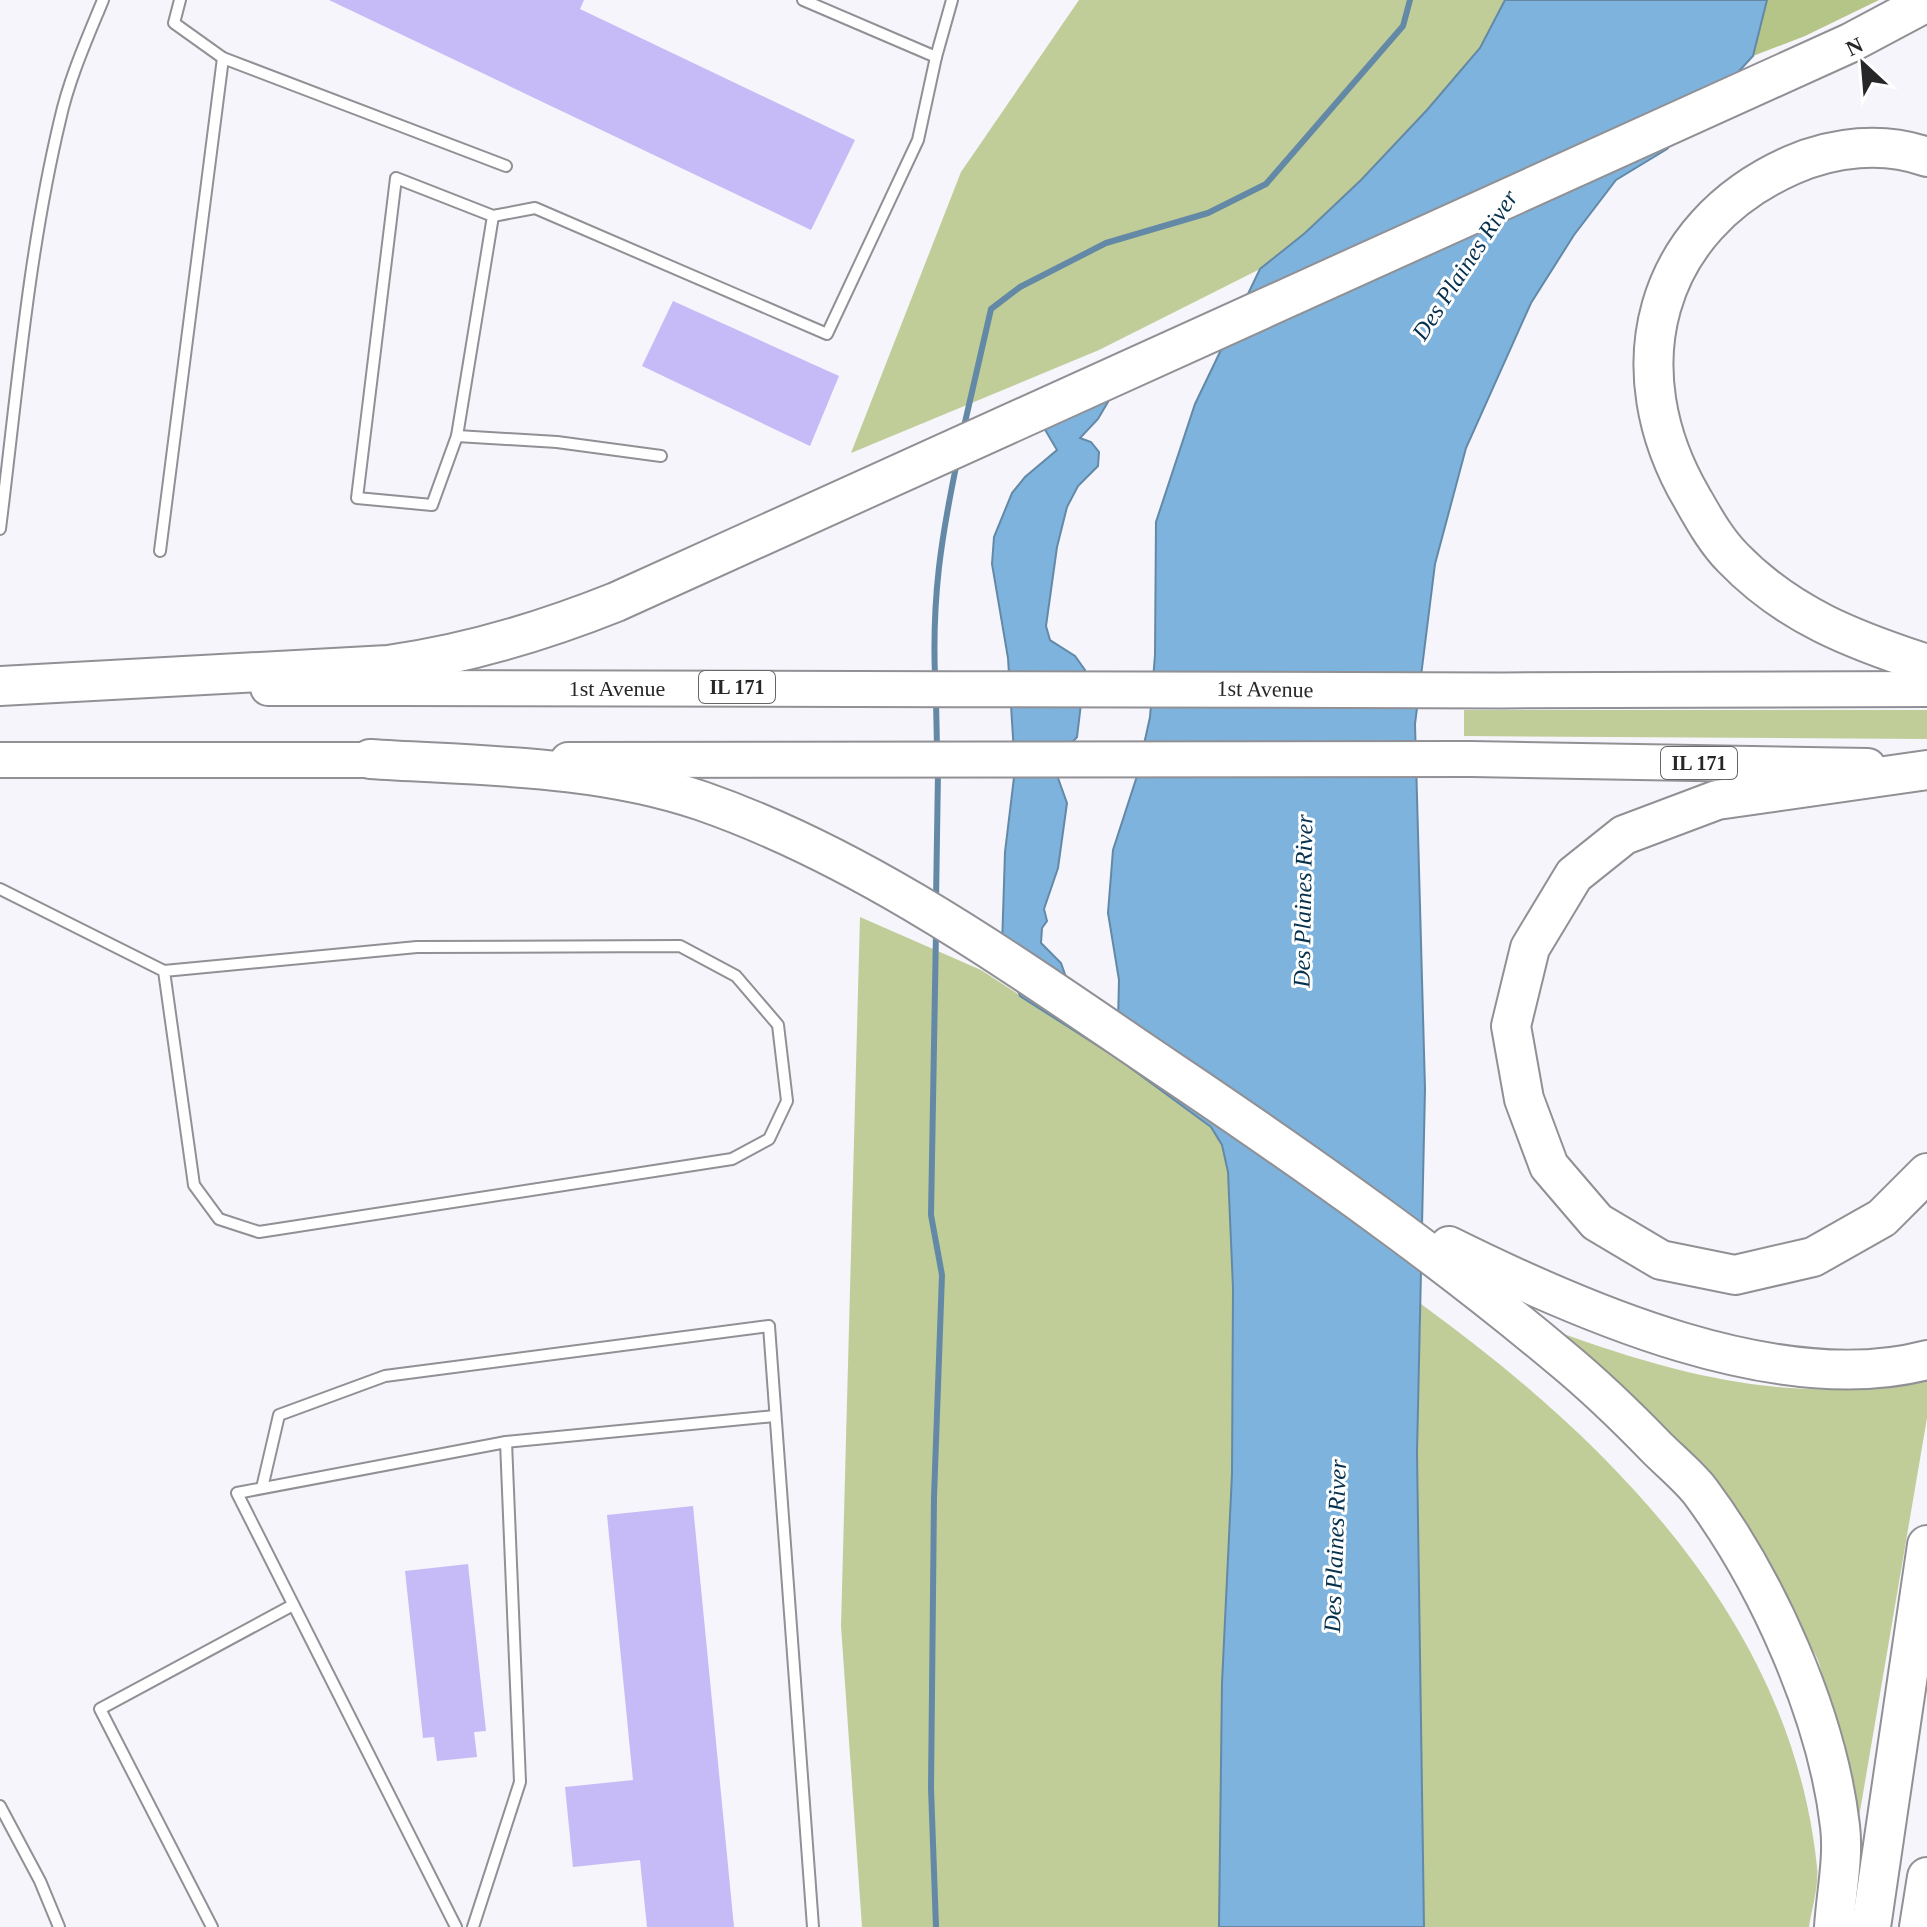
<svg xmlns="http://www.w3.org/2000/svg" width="1927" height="1927" font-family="Georgia,serif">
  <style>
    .green { fill: #c0cd98 }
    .forest { fill: #b5c487 }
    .water { fill: #7db3dd; stroke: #6389a7; stroke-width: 2 }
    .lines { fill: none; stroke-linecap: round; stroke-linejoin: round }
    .stream { stroke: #6389a7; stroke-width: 6 }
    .building { fill: #c6bbf6 }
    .lane-casing { stroke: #909095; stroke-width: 14 }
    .primary-casing { stroke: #909095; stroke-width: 38 }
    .highway-casing { stroke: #909095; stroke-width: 42 }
    .lane { stroke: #fff; stroke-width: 10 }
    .primary { stroke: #fff; stroke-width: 34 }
    .highway { stroke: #fff; stroke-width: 38 }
    .labels { text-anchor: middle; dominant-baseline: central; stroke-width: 6; stroke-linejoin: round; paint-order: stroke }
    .shield { fill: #fff; stroke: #686768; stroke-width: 2 }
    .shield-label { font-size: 20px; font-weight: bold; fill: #272628 }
    .street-label { font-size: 22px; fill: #272628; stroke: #fff }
    .water-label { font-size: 24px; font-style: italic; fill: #06314d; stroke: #fff }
  </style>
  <rect width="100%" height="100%" fill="#f5f5fb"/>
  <g class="green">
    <polygon points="1079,0 1505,0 1480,48 1427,110 1361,180 1305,233 1260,269 1099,350 851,453 961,172"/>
    <polygon points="1464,710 1927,710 1927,739 1464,736"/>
    <polygon points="860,917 981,970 1117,1058 1211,1127 1222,1145 1228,1172 1233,1288 1232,1474 1222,1683 1219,1927 862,1927 841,1626"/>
    <path d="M 1421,1304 C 1611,1442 1792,1622 1817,1867 C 1819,1886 1812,1908 1809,1927 L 1424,1927 L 1417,1453 Z"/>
    <path d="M 1558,1332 C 1683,1377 1794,1405 1927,1380 L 1927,1418 L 1850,1870 L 1843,1745 L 1818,1660 L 1773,1573 Z"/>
  </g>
  <polygon class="forest" points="1767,0 1879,0 1805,36 1753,56"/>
  <polygon class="water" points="1505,0 1767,0 1753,56 1667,149 1616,180 1574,235 1531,303 1466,448 1435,564 1415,724 1425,1089 1417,1453 1424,1927 1219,1927 1222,1683 1232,1474 1233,1288 1228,1172 1222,1145 1211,1127 1117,1058 1020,996 1002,946 1005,852 1015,769 1008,658 992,564 994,537 1012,493 1025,477 1057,450 1044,428 1112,395 1098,419 1080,438 1091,442 1099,452 1098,466 1078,486 1067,507 1057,547 1046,626 1050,640 1075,656 1085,670 1077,737 1053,764 1067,803 1058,868 1044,909 1047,921 1042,928 1041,943 1061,963 1067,980 1118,1022 1119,980 1108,913 1113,850 1137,776 1150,717 1155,655 1156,522 1195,404 1260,269 1305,233 1361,180 1427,110 1480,48"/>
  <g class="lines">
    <g class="stream">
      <polyline points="963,431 991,309 1020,287 1106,243 1208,213 1266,184 1403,26 1410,0"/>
      <path d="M 935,677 C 932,597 941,539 957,462"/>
      <polyline points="936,700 937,749"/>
      <polyline points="936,901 938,772"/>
      <polyline points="936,932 931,1215 942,1275 934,1497 931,1788 936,1927"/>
    </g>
  </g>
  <g class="building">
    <polygon points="329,0 584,0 580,9 855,140 811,230"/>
    <polygon points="673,301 839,376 810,446 642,366"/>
    <polygon points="693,1506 734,1927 647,1927 640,1860 573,1867 565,1787 633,1780 607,1515"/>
    <polygon points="468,1564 486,1731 474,1732 477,1757 437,1761 434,1737 423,1738 405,1571"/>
  </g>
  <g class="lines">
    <defs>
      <g id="lane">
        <polyline points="180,0 174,23 223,58"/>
        <polyline points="803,0 936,57 952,0"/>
        <polyline points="493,216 457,436 432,505 357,498 396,178 493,216 535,208 827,334 918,140 936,57"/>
        <polyline points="457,436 557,442 661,456"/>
        <path d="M 0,529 C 17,393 28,254 60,120 C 69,79 87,39 103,0"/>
        <polyline points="160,551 223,58 506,166"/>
        <polyline points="0,889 164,971 417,947 680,946 736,976 778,1025 787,1101 769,1139 732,1159 259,1232 219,1219 194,1185 164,971"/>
        <polyline points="506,1442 775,1416"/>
        <polyline points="262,1488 279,1415 385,1376 769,1326 813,1927"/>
        <polyline points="0,1806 40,1881 59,1927"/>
        <polyline points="212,1927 100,1709 293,1605"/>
        <polyline points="456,1927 237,1493 506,1442 520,1782 473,1927"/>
      </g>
      <g id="primary">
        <path d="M 268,688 C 821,687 1374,693 1927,689"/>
        <polyline points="0,760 396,760"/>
        <polyline points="568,760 1471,759 1868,766"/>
      </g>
      <g id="highway">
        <path d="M 1927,157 C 1883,141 1833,147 1792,165 C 1652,227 1617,370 1692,498 C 1704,519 1716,541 1733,558 C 1788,615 1853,640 1927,664"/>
        <path d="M 0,686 L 388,665 C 467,654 541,632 616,602 L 1850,43 L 1927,2"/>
        <path d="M 370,759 C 479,766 597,765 702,801 C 880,863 1037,982 1193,1086 C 1320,1172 1443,1259 1561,1358 C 1595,1386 1626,1416 1657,1448 C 1671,1462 1688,1476 1700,1491 C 1767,1581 1827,1714 1840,1826 C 1844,1858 1836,1895 1834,1927"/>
        <polyline points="1927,770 1717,800 1624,835 1574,875 1530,948 1511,1026 1524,1099 1549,1166 1597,1222 1661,1260 1735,1275 1813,1257 1882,1218 1927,1173"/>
        <path d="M 1449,1246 C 1580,1311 1779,1399 1927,1360"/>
        <polyline points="1871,1927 1927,1545"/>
        <polyline points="1919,1927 1927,1877"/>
      </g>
    </defs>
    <use href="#lane" class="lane-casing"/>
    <use href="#primary" class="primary-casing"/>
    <use href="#highway" class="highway-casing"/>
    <use href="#lane" class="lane"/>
    <use href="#primary" class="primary"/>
    <use href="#highway" class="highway"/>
  </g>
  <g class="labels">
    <g class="shield">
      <rect x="699" y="671" width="76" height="32" rx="6"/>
      <rect x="1661" y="747" width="76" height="32" rx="6"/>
    </g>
    <g class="shield-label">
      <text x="737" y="687">IL 171</text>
      <text x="1699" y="763">IL 171</text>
    </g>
    <g class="street-label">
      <text x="617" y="688">1st Avenue</text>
      <text transform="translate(1265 689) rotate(1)">1st Avenue</text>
    </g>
    <g class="water-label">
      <text transform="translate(1465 265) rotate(-57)">Des Plaines River</text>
      <text transform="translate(1303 901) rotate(-89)">Des Plaines River</text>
      <text transform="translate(1335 1546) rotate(-88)">Des Plaines River</text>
    </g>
  </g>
  <g transform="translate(1863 64) rotate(334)" stroke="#ffffff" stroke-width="6" paint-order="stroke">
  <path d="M0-6L14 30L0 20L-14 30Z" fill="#272628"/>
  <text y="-12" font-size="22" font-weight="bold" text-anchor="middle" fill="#272628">N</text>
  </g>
</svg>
